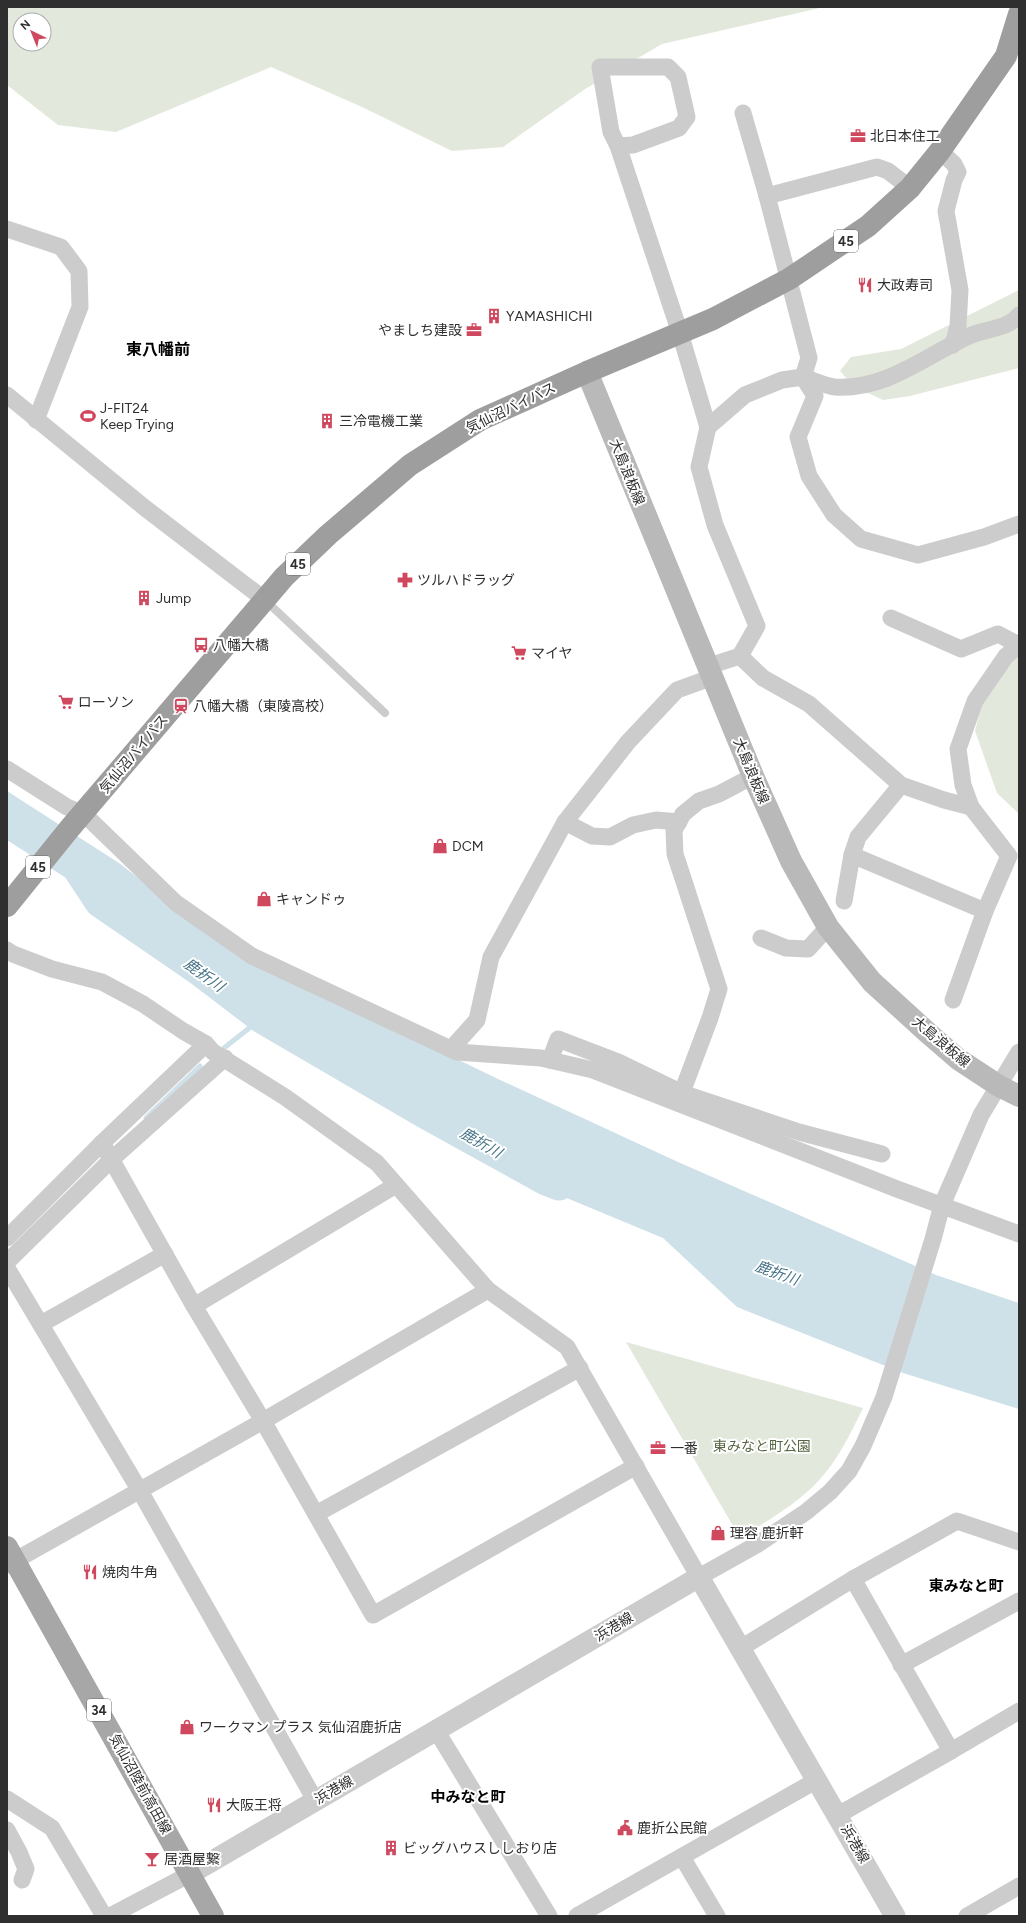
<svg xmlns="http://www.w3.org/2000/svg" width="1026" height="1923" font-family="Figtree,'Noto Sans JP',sans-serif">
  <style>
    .green { fill: #e3e8dc; fill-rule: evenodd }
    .water { fill: #cee0e8 }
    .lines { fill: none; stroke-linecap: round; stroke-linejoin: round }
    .stream { stroke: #cee0e8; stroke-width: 5 }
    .river { stroke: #cee0e8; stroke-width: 31 }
    .service { stroke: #ccc; stroke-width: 8 }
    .minor { stroke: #ccc; stroke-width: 17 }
    .tertiary { stroke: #ccc; stroke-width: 21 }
    .secondary { stroke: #b9b9b9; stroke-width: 22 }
    .primary { stroke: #a7a7a7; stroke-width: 22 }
    .trunk { stroke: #9e9e9e; stroke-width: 22 }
    .labels { text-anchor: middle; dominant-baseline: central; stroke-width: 4; stroke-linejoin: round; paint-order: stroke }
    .shield { fill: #fff; stroke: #6d6d6d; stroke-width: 1 }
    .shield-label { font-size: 13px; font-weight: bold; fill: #2f2f2f }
    .poi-label { font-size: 14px; fill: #2f2f2f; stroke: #fff; text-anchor: start }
    .street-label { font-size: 14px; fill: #2f2f2f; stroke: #fff }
    .park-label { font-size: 14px; fill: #566642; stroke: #fff }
    .water-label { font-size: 15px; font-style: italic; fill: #477488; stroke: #fff }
    .neighbourhood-label { font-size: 15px; font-weight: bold; fill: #000; stroke: #fff }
    .quarter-label { font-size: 16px; font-weight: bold; fill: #000; stroke: #fff }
  </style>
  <rect width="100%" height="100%" fill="#fff"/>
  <g class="green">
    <path d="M 7,7 L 824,7 L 662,44 L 585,89 L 503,147 L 452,151 L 362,107 L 271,67 L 116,132 L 58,125 L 7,85 ZM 20,20 L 44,20 L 44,44 L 20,44 Z"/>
    <polygon points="1019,290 1019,368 910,396 883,400 853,386 840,371 851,357 901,349"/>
    <polygon points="1019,634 1019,814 997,793 975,731 993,660"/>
    <path d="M 626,1342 L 863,1408 C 847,1441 831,1474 801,1497 C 782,1513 760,1525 740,1538 Z"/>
  </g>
  <polygon class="water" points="7,791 119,863 164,898 277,972 498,1079 678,1162 936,1275 1019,1303 1019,1409 903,1373 737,1307 663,1238 545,1189 480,1127 217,975 7,840"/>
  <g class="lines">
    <g class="stream">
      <polyline points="224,1048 262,1018"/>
      <polyline points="146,1118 200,1066"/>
    </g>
    <polyline class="river" points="7,816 38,836 75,864 100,902 199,970 262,1018 425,1113 546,1180 559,1185"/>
    <polyline class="service" points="265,600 385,713"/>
    <g class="minor">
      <path d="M 743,113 L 767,196 L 809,358 L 803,377 C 813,380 825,386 835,387 C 887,390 925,356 969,336 C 986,328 1007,330 1019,315"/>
      <polyline points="618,146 633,145 679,128 687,117 678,77 668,67 600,67 611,132 618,146 680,333 708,427"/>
      <polyline points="940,151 954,164 958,172 954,180 946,211 960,290 958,326 953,345"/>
      <polyline points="767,196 877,167 888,171 910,188"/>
      <polyline points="7,229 61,247 79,271 80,307 36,420"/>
      <polyline points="7,395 145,508 265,600"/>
      <polyline points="891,618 961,649 998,634 1019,645"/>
      <polyline points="709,666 740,656"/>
      <polyline points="7,769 67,807 84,814 176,903 252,956 457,1052 541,1058 593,1070 897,1189 1019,1234"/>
      <polyline points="971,807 944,800 901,785 809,704 763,678 740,656 757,626 715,525 699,467 708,427 745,395 782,380 803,377 815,396 798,437 809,476 834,515 861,539 918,555 984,537 1019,524"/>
      <polyline points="565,822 592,836 610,837 633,825 656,820 679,822"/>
      <polyline points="852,855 985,911"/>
      <polyline points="844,901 852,855 858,837 901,785"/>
      <polyline points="761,938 786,948 808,949 828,927"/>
      <polyline points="7,950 13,954 52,969 102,982 143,1004 183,1031 206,1044 213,1052 285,1097 377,1163 488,1290 567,1347 699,1577 758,1544 806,1512 830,1492 849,1471 863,1446 884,1397 933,1239 942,1205 981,1115 1019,1052"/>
      <polyline points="953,1000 985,911 1009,856 971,807 963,785 958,749 975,701 1006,656 1019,645"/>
      <polyline points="451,1049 477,1020 491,957 565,822 628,742 677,690 713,677"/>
      <polyline points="550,1060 558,1039 618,1062 682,1093 799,1132 882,1154"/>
      <polyline points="678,1103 710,1018 719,989 675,854 674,830 683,814 699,801 719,794 753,776"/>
      <polyline points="102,1143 194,1306 263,1421 373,1615 636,1466"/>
      <polyline points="7,1238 102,1143 206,1044"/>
      <polyline points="7,1262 112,1159 225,1058"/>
      <polyline points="7,1268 140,1491 315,1800"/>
      <polyline points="194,1306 396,1185"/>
      <polyline points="41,1324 165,1254"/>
      <polyline points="316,1514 580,1368"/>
      <polyline points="7,1565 263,1421 488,1290"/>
      <polyline points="853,1579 951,1751 1019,1711"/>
      <polyline points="741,1648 853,1579 957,1521 1019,1542"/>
      <polyline points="901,1665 1019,1601"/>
      <polyline points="436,1730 549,1916"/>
      <polyline points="7,1799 52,1828 104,1916"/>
      <polyline points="838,1815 951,1751"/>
      <polyline points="7,1830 19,1852 26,1869 22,1880"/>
      <polyline points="682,1857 717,1916"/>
      <polyline points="110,1916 190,1874"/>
      <polyline points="577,1916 817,1780"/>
      <polyline points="967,1916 1019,1886"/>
    </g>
    <polyline class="tertiary" points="190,1874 699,1577 895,1916"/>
    <polyline class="secondary" points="587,372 753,776 791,861 828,927 872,982 928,1033 958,1059 999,1086 1019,1096"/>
    <polyline class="primary" points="7,1547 213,1916"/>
    <polyline class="trunk" points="7,906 70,828 284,577 328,535 410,465 480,420 587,372 713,319 789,279 868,226 910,188 940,151 1006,56 1019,14"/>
  </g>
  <defs>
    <symbol id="office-bare" viewBox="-9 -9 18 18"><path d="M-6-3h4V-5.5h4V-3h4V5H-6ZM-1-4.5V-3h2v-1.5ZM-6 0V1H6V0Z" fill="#d0485e" stroke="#fff" stroke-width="2.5" paint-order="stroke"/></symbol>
    <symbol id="restaurant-bare" viewBox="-9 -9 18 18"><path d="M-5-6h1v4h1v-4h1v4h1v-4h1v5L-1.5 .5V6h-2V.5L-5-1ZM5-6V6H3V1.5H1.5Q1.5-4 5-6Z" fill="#d0485e" stroke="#fff" stroke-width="2.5" paint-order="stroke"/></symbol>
    <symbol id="building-bare" viewBox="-9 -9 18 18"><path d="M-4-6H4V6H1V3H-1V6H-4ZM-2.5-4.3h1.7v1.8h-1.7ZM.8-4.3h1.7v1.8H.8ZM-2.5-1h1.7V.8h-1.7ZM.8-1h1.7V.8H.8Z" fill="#d0485e" stroke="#fff" stroke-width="2.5" paint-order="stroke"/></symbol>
    <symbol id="stadium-bare" viewBox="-9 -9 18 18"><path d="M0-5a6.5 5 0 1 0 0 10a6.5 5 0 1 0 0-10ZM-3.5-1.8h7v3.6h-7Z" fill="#d0485e" stroke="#fff" stroke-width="2.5" paint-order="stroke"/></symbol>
    <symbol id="pharmacy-bare" viewBox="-9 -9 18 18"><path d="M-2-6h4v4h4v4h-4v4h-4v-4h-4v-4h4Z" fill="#d0485e" stroke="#fff" stroke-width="2.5" paint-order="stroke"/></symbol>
    <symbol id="bus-bare" viewBox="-9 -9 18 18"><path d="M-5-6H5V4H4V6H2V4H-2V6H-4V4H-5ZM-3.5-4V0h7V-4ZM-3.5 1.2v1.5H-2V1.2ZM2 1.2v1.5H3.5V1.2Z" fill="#d0485e" stroke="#fff" stroke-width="2.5" paint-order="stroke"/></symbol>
    <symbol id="supermarket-bare" viewBox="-9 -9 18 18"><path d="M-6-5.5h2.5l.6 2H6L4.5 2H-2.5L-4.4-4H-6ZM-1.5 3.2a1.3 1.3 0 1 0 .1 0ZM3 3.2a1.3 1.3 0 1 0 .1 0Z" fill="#d0485e" stroke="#fff" stroke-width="2.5" paint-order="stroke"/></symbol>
    <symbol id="station-bare" viewBox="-9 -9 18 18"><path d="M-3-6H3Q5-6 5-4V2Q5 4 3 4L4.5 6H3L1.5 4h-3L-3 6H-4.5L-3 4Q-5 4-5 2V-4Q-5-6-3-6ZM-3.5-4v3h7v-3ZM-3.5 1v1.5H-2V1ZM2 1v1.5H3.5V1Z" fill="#d0485e" stroke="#fff" stroke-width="2.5" paint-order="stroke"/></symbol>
    <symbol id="shop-bare" viewBox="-9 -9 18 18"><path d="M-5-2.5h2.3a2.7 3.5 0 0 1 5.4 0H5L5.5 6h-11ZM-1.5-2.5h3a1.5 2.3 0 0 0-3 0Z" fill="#d0485e" stroke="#fff" stroke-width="2.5" paint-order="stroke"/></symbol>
    <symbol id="civic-bare" viewBox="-9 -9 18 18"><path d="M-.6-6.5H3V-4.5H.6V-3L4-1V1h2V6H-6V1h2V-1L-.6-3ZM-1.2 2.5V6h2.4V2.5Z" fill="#d0485e" stroke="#fff" stroke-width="2.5" paint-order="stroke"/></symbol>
    <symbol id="bar-bare" viewBox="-9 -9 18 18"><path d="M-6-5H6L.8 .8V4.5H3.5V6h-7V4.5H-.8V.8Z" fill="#d0485e" stroke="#fff" stroke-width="2.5" paint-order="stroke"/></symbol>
  </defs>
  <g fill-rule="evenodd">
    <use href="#office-bare" x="847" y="125" width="22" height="22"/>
    <use href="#restaurant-bare" x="854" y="274" width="22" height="22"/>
    <use href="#building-bare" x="483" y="305" width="22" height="22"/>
    <use href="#office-bare" x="463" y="319" width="22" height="22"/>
    <use href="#stadium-bare" x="77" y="405" width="22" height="22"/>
    <use href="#building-bare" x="316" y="410" width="22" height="22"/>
    <use href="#pharmacy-bare" x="394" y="569" width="22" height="22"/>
    <use href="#building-bare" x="133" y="587" width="22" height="22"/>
    <use href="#bus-bare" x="190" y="634" width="22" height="22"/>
    <use href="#supermarket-bare" x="508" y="642" width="22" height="22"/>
    <use href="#supermarket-bare" x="55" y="691" width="22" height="22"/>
    <use href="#station-bare" x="170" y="695" width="22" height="22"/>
    <use href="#shop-bare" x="429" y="835" width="22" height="22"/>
    <use href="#shop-bare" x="253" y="888" width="22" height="22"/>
    <use href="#office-bare" x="647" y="1437" width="22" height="22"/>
    <use href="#shop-bare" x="707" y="1522" width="22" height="22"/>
    <use href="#restaurant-bare" x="79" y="1561" width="22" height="22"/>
    <use href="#shop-bare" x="176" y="1716" width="22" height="22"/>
    <use href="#restaurant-bare" x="203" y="1794" width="22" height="22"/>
    <use href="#civic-bare" x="614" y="1817" width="22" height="22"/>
    <use href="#building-bare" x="380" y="1837" width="22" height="22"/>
    <use href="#bar-bare" x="141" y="1848" width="22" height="22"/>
  </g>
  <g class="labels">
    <g class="shield">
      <rect x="834" y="230" width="24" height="22" rx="3"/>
      <rect x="286" y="553" width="24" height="22" rx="3"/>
      <rect x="26" y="856" width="24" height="22" rx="3"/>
      <rect x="87" y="1699" width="24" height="22" rx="3"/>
    </g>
    <g class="shield-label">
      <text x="846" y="241">45</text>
      <text x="298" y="564">45</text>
      <text x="38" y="867">45</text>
      <text x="99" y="1710">34</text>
    </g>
    <g class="poi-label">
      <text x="870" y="136">北日本住工</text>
      <text x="877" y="285">大政寿司</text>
      <text x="506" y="316">YAMASHICHI</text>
      <text x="462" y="330" text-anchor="end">やましち建設</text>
      <text x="100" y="408">J-FIT24<tspan x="100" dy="16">Keep Trying</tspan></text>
      <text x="339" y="421">三冷電機工業</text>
      <text x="417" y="580">ツルハドラッグ</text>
      <text x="156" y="598">Jump</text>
      <text x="213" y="645">八幡大橋</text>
      <text x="531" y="653">マイヤ</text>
      <text x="78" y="702">ローソン</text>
      <text x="193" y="706">八幡大橋（東陵高校）</text>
      <text x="452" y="846">DCM</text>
      <text x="276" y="899">キャンドゥ</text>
      <text x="670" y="1448">一番</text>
      <text x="730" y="1533">理容 鹿折軒</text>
      <text x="102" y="1572">焼肉牛角</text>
      <text x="199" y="1727">ワークマン プラス 気仙沼鹿折店</text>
      <text x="226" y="1805">大阪王将</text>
      <text x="637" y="1828">鹿折公民館</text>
      <text x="403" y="1848">ビッグハウスししおり店</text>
      <text x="164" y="1859">居酒屋繋</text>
    </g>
    <g class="street-label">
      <text transform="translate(511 408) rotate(-26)">気仙沼バイパス</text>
      <text transform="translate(627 472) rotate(68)">大島浪板線</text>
      <text transform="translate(134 754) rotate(-50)">気仙沼バイパス</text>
      <text transform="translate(751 771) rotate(67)">大島浪板線</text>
      <text transform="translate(941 1042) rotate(40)">大島浪板線</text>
      <text transform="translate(614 1627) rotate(-31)">浜港線</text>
      <text transform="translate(140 1784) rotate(61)">気仙沼陸前高田線</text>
      <text transform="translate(334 1790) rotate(-30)">浜港線</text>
      <text transform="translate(855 1844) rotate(60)">浜港線</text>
    </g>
    <g class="park-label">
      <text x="762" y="1446">東みなと町公園</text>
    </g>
    <g class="water-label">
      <text transform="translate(204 975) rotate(36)">鹿折川</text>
      <text transform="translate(481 1143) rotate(30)">鹿折川</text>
      <text transform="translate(777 1273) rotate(20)">鹿折川</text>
    </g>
    <g class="neighbourhood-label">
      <text x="966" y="1586">東みなと町</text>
      <text x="468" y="1797">中みなと町</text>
    </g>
    <g class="quarter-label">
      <text x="158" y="349">東八幡前</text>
    </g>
  </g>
  <rect width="1026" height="1923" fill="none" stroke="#2f2f2f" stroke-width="16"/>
  <g transform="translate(32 32) rotate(317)"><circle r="19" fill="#ffffff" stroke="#acacac"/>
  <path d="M0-3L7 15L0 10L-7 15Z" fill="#d0485e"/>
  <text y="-6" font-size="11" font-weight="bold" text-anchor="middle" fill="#2f2f2f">N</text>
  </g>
</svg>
